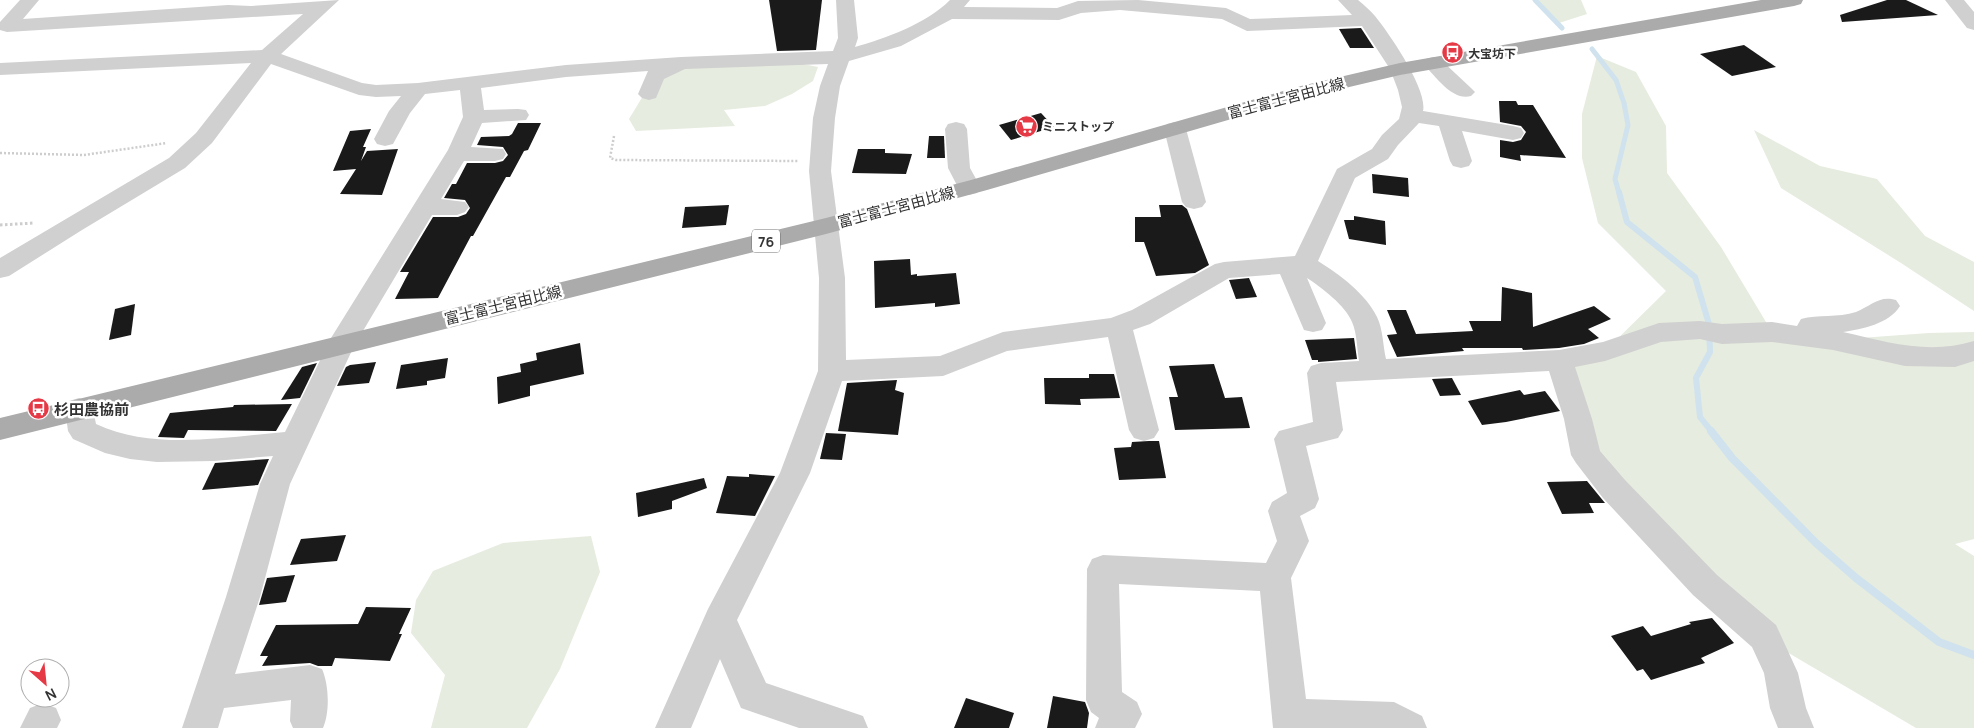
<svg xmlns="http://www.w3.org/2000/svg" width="1974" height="728" font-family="Manrope,'Noto Sans JP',sans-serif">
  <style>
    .green { fill: #e6ecdf }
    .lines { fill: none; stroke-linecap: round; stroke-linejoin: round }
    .stream-far2 { stroke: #cfe2ee; stroke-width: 5 }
    .stream-far1 { stroke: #cfe2ee; stroke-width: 6 }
    .stream { stroke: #cfe2ee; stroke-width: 8 }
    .building { fill: #1a1a1a }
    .path-far1 { stroke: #cdcdcd; stroke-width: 2.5; stroke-dasharray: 2 2; stroke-linecap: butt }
    .path { stroke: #cdcdcd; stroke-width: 3; stroke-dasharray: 2.5 2.5; stroke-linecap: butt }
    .minor { fill: #d0d0d0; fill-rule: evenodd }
    .major { fill: #ababab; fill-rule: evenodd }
    .labels { text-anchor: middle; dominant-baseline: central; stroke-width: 5; stroke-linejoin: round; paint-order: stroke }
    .far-poi-label { font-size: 12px; font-weight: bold; fill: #333; stroke: #fff; text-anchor: start }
    .shield { fill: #fff; stroke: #707070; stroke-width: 1 }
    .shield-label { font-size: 14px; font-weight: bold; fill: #333 }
    .street-label { font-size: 15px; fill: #333; stroke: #fff }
    .poi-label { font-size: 15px; font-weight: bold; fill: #333; stroke: #fff; text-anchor: start }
  </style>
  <rect width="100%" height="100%" fill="#fff"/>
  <g class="green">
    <polygon points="1533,0 1581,0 1587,14 1556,24"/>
    <polygon points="1597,56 1636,72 1666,126 1667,173 1721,247 1772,332 1833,340 1929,333 1974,332 1974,539 1955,544 1974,556 1974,728 1916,728 1758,635 1596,467 1563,366 1600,356 1666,291 1598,223 1582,158 1582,114"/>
    <polygon points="798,63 818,67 813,81 792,94 765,106 724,110 735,126 636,131 629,119 660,68"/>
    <polygon points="1754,130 1820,166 1877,179 1925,236 1974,262 1974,311 1901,263 1781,188"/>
    <polygon points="591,536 600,572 560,669 527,728 431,728 445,675 411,633 416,600 433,571 503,543"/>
  </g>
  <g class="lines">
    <g class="stream-far2">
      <polyline points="1535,0 1562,28"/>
      <polyline points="1592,49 1616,80 1624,103 1628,125 1615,179 1619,193"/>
    </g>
    <polyline class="stream-far1" points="1619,192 1627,222 1695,277 1709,324 1710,352 1696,378 1700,417 1712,432"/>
    <polyline class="stream" points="1711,431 1732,458 1816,543 1856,578 1939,642 1974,655"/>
  </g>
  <g class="building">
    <polygon points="769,0 822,0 816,50 777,51"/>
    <polygon points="1887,0 1906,0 1938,15 1842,22 1840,15"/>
    <polygon points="1361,28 1374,48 1350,48 1339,29"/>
    <polygon points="1744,45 1776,67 1732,76 1700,54"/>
    <polygon points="1499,101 1516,101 1518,105 1533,105 1566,158 1520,155 1521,161 1500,157 1500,140 1513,142 1521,140 1526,132 1521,126 1500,122"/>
    <polygon points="1041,113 1054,127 1011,140 999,125"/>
    <polygon points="518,123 541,123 528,150 524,151 510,177 506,177 473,236 471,236 438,298 395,299 409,272 400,272 433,217 458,217 466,214 470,208 465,200 444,198 452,184 456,184 467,163 495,163 503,161 508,155 503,147 477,145 481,137 509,136 512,134"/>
    <polygon points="371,129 363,147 366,147 361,161 367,151 398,149 382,195 340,194 356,169 333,171 350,131"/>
    <polygon points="929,136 944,136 945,158 927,158"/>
    <polygon points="858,149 885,149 885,153 912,154 906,174 852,173"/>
    <polygon points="1372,174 1408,178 1409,197 1373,193"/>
    <polygon points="729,205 726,225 682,228 685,207"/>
    <polygon points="1159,205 1182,205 1187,209 1209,265 1195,273 1156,276 1144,242 1135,242 1135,217 1161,217"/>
    <polygon points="1354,216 1385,221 1386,245 1349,239 1344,220 1354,220"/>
    <polygon points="910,259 911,275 917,274 917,276 956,273 960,304 935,307 935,303 875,308 874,261"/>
    <polygon points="1249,278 1257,297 1236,299 1229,280"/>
    <polygon points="1502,287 1532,293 1533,327 1594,306 1611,319 1588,329 1599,338 1584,344 1559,348 1523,350 1522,348 1462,348 1464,351 1397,357 1387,335 1397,334 1387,310 1406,310 1416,334 1473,331 1469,321 1501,321"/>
    <polygon points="135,304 131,335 109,340 115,309"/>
    <polygon points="1354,338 1357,359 1318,362 1318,360 1312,360 1305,340"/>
    <polygon points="580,343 584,374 530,386 530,396 498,404 497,377 521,372 520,364 537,360 536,353"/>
    <polygon points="448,358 445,378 427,381 427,385 396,389 401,365"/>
    <polygon points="376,362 369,383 337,386 346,367 350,365"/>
    <polygon points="317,363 300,398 281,400 302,367"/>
    <polygon points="1214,364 1225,398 1242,397 1250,428 1175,430 1169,397 1178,397 1169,366"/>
    <polygon points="1089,374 1114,374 1120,398 1080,399 1081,405 1045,404 1044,378 1089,378"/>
    <polygon points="1452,378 1461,395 1440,396 1432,379"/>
    <polygon points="897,380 895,390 904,393 898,435 838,431 847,383"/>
    <polygon points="1520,390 1524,395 1545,391 1560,411 1506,422 1482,425 1468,401"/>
    <polygon points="292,404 276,431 188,430 184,438 158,437 170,413 233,407 234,405"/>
    <polygon points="826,433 846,434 842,460 820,459"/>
    <polygon points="1149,441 1159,441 1166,478 1119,480 1114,448 1131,447 1132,442"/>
    <polygon points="269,459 258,485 202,490 215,463"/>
    <polygon points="749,474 775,476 755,516 716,513 727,476 749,477"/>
    <polygon points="704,478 707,488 672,501 672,509 638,517 636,493"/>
    <polygon points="1587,481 1605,503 1589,503 1594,513 1562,514 1547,482"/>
    <polygon points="346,535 337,561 290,565 301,539"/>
    <polygon points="295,575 286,602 259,605 267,578"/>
    <polygon points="366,607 411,608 399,634 402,634 390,661 335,658 332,666 318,666 310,663 262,666 268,656 260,656 276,625 358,624"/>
    <polygon points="1712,618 1734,643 1701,658 1705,663 1651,680 1643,669 1637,671 1611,636 1643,626 1651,636 1691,624 1689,622"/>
    <polygon points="1053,696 1085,702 1089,713 1087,728 1047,728"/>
    <polygon points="966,698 1014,713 1009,728 954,728"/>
  </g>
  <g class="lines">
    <g class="path-far1">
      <polyline points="614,136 610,158 616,160 799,161"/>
      <polyline points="0,153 84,155 167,143"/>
    </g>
    <polyline class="path" points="0,225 34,223"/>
    <g class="minor">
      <path d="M 20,0 L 39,0 L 23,19 L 228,5 L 251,6 L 339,0 L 281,54 L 362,83 L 376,85 L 418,83 L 566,65 L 681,57 L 833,51 L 838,38 L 836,0 L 854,0 L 858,38 L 855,47 C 886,38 926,24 950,0 L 970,0 L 964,7 L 1057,8 L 1078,1 L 1138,0 L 1226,8 L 1250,19 L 1352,15 L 1338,0 L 1358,0 C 1364,5 1370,10 1375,16 C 1389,33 1428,90 1423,111 L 1513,126 L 1521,128 L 1524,133 L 1521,138 L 1513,140 L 1462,131 L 1472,161 L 1469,166 L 1461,168 L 1453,166 L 1450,161 L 1439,126 L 1419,123 L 1398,145 L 1388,159 L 1355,178 L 1318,261 C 1340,275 1365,293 1377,317 C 1383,329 1383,346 1386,359 L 1559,350 L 1603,342 L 1659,323 L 1700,321 L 1722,324 L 1772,322 L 1797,326 L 1801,319 C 1818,314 1838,318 1856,312 C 1871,306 1879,295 1896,300 L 1900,306 C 1889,324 1862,329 1843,332 C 1887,342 1929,355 1974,341 L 1974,361 L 1955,367 L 1905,366 L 1833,350 L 1772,342 L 1722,344 L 1700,339 L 1661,342 L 1605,361 L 1575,367 L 1592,419 L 1600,451 L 1625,480 L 1717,575 L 1776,625 L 1798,673 L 1806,708 L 1814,728 L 1778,728 L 1770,708 L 1764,673 L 1752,647 L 1693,595 L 1603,498 L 1576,463 L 1571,455 L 1564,419 L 1549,371 L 1336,382 L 1343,430 L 1338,438 L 1306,446 L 1319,499 L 1315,508 L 1300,516 L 1309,541 L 1291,578 L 1306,699 L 1394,702 L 1422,716 L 1427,728 L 1273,728 L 1260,591 L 1119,584 L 1122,692 L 1137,702 L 1142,714 L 1135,728 L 1095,728 L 1099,718 L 1091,712 L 1086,700 L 1087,569 L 1092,559 L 1103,555 L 1266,563 L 1277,541 L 1268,511 L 1272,502 L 1287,493 L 1274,439 L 1279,431 L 1313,422 L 1307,373 L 1311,366 L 1321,363 L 1359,361 C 1357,349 1357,333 1352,322 C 1346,306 1321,287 1307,278 L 1326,323 L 1322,330 L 1313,332 L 1304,330 L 1280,274 L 1229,278 L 1150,324 L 1133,330 L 1159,430 L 1154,438 L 1144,441 L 1134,438 L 1129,430 L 1108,337 L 1007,351 L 943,376 L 842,381 L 810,473 L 737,620 L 766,683 L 863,716 L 868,728 L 799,728 L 741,708 L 720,659 L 691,728 L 655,728 L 708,609 L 780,473 L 818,371 L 819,278 L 809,171 L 813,118 L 820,86 L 828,64 L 685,69 L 664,79 L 656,98 L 649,100 L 642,98 L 638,94 L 648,71 L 566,77 L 481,88 L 484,110 L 518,109 L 526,110 L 529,115 L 526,120 L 482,123 L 471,147 L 503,149 L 506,154 L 503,159 L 495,161 L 464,161 L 441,199 L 465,202 L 469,207 L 465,212 L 457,215 L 432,215 L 354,346 L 290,484 L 260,597 L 235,674 L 310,665 L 322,669 C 329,685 330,712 323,728 L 293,728 L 290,721 L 291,700 L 224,708 L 218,728 L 182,728 L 226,597 L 260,484 L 273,456 L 214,461 L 157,462 L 130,459 L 105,453 L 73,439 L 68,431 L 65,409 L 69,401 L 79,398 L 89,401 L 93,409 L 96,424 C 154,451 224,437 285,432 L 331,338 L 448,150 L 463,117 L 460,90 L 425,94 L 410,113 L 393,144 L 385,146 L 377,144 L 374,139 L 389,111 L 401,96 L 376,97 L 359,95 L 271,64 L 212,143 L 185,168 L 82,230 L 9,276 L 0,278 L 0,258 L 169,158 L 196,133 L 251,63 L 0,75 L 0,63 L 262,50 L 303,14 L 7,32 L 0,30 L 0,22 ZM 1120,10 L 1222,19 L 1247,31 L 1362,26 L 1390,69 L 1398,90 L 1402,107 L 1399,119 L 1382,135 L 1372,149 L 1337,169 L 1295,256 L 1224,262 L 1215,264 L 1132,310 L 1111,318 L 1003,332 L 940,356 L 846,360 L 845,278 L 831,171 L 835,118 L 840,86 L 849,61 L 901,46 L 952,19 L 1059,20 L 1081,13 Z"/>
      <polygon points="1945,0 1964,0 1974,12 1974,30 1967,28"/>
      <path d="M 1433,57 L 1440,59 L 1471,88 L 1475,92 L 1471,96 C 1453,101 1438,79 1426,67 L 1423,63 L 1426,59 Z"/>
      <polygon points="956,122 964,124 967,129 970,168 981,188 977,193 969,195 961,193 948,168 945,129 948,124"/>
      <polygon points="1175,122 1183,124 1186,129 1206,202 1202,207 1194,209 1186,207 1182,202 1164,129 1167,124"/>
      <polygon points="43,703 56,708 61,720 57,728 20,728 30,708"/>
    </g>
    <polygon class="major" points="1761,0 1803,0 1801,4 1794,6 1400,75 1307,97 987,190 826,234 0,440 0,418 826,218 971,180 1301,86 1400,63"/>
  </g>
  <defs>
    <symbol id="bus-disc" viewBox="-11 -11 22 22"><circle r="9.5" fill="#e63946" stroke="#fff"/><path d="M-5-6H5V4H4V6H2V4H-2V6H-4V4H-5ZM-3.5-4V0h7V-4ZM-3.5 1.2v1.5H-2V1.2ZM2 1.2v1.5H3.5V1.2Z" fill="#fff"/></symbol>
    <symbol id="supermarket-disc" viewBox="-11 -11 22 22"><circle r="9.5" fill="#e63946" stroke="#fff"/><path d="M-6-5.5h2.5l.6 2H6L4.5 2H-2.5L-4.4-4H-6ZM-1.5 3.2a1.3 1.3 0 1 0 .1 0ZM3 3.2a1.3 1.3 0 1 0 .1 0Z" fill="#fff"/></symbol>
  </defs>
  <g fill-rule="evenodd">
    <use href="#bus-disc" x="1440" y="40" width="25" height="25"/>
    <use href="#supermarket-disc" x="1014" y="114" width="25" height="25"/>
    <use href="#bus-disc" x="26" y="396" width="25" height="25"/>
  </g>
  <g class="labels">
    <g class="far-poi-label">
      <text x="1468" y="53">大宝坊下</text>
      <text x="1042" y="126">ミニストップ</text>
    </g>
    <rect class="shield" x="752" y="229.5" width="28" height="23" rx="4"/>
    <g class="shield-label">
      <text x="766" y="241">76</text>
    </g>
    <g class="street-label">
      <text transform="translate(1286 98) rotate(-15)">富士富士宮由比線</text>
      <text transform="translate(896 207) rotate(-15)">富士富士宮由比線</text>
      <text transform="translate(503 305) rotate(-14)">富士富士宮由比線</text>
    </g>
    <g class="poi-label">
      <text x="54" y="409">杉田農協前</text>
    </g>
  </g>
  <g transform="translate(45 683) rotate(153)"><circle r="24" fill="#ffffff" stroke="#adadad"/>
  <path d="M0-4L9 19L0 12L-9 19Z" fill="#e63946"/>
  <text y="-8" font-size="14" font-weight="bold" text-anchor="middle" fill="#333333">N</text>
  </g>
</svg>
